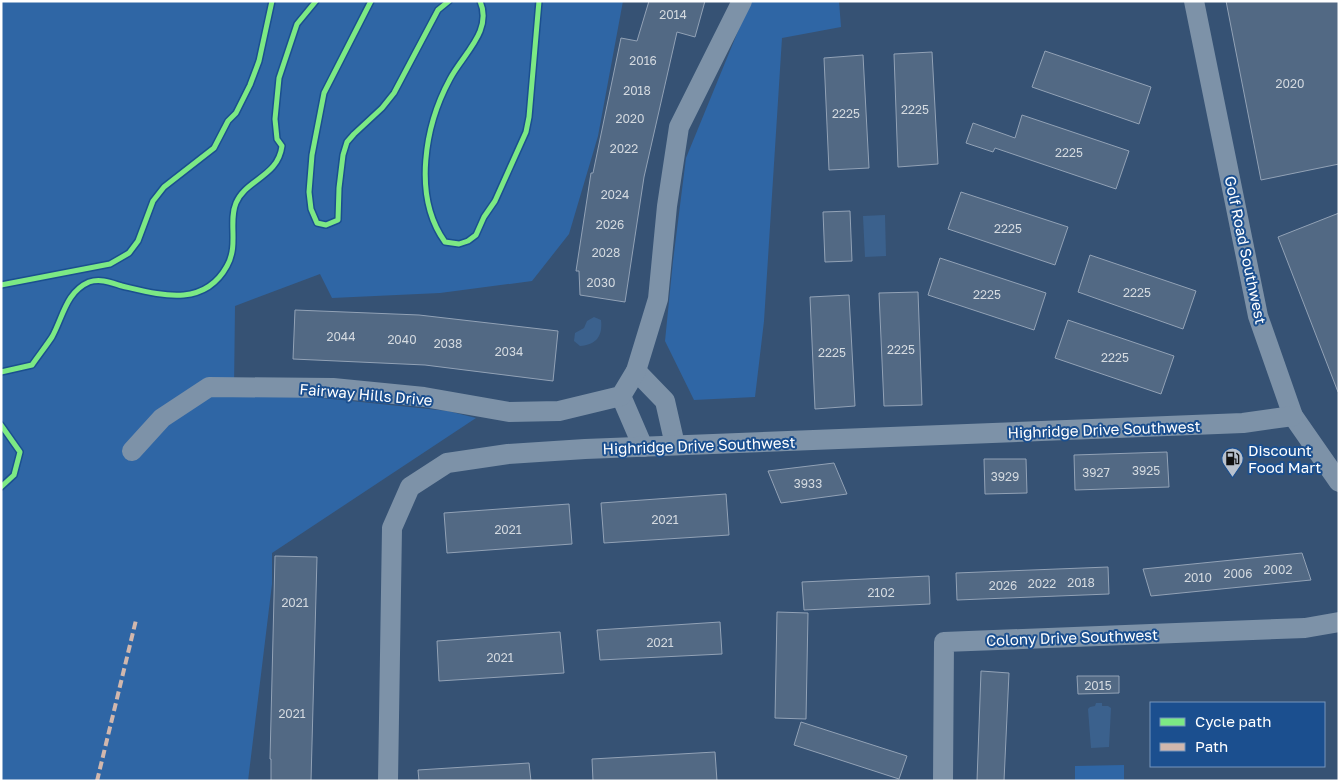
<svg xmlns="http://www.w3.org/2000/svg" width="1340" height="782" font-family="'Golos Text',sans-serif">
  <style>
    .green { fill: #2f66a5 }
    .water { fill: #3b618d }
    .building { fill: #526984; stroke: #92a2b6 }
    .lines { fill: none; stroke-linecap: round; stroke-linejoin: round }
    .minor { stroke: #7d92a8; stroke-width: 20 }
    .quiet { stroke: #d1b7ad; stroke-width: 4; stroke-dasharray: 8 4; stroke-linecap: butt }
    .cycleway-casing { stroke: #1b4f8f; stroke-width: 8 }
    .cycleway { stroke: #7ce984; stroke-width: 5 }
    .labels { text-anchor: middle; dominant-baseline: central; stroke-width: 4; stroke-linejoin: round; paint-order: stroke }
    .number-label { font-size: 12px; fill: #d4dae0 }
    .street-label { font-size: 15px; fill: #fff; stroke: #1b4f8f }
    .poi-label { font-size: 15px; fill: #fff; stroke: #1b4f8f; text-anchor: start }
  </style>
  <rect width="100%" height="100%" fill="#365274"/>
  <g class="green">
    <polygon points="1,1 623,1 598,136 569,234 532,281 440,293 332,298 320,274 235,306 234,389 448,411 476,418 272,553 272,584 248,781 1,781"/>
    <polygon points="747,1 839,1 841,27 782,38 764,321 755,397 694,400 665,341 673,261 686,158 743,19"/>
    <polygon points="1124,765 1124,781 1075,781 1075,766"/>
  </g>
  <g class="water">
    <polygon points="885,215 886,256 865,257 863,216"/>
    <path d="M 594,317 L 601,320 C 603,336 596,345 580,346 L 574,341 L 575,333 L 584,328 L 587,321 Z"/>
    <polygon points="1096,703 1102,703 1102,706 1108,706 1111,708 1109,747 1091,748 1088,709 1090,707 1095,706"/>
  </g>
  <g class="building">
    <polygon points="649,1 705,1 695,37 677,32 644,177 625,302 580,295 579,271 576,271 591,173 593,173 621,38 637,41"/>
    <polygon points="1226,1 1339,1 1339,164 1261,180"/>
    <polygon points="1045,51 1151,87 1139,124 1032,87"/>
    <polygon points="932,52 938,164 898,167 894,54"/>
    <polygon points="863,55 869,168 829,170 824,58"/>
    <polygon points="1022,115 1129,151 1116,189 995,148 993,152 966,143 973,123 1015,138"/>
    <polygon points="961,192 1068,227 1055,265 948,229"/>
    <polygon points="850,211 852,261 825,262 823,212"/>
    <polygon points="1339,213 1339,392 1338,392 1278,237"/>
    <polygon points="1090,255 1196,291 1183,329 1078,292"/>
    <polygon points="940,258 1046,293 1034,330 928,295"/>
    <polygon points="918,292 922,405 884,406 879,293"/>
    <polygon points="849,295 855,406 815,409 810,297"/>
    <polygon points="295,310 419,315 558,331 553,381 425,365 293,359"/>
    <polygon points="1068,320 1174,356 1161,394 1055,358"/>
    <polygon points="1167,452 1169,487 1075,490 1074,455"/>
    <polygon points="984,459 1026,459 1027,493 985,494"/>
    <polygon points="834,463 847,494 781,503 768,471"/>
    <polygon points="726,494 729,535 604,543 601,503"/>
    <polygon points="569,504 572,544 447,553 444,513"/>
    <polygon points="1302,553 1311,580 1151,596 1143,569"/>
    <polygon points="275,556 317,557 311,781 271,781 271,759 270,759"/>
    <polygon points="1108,567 1109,594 957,600 956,573"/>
    <polygon points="929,576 930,604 804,610 802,582"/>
    <polygon points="777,612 808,613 806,719 775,718"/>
    <polygon points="720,622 722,654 600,660 597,630"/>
    <polygon points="560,632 564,673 439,681 437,641"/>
    <polygon points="981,671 1009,673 1004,781 977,781"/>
    <polygon points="1077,676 1119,676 1119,693 1078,694"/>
    <polygon points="801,722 907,756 899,779 794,745"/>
    <polygon points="715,752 717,781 593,781 592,759"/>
    <polygon points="529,763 531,781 419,781 418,770"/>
  </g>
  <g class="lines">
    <g class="minor">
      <polyline points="1194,1 1258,316 1293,416 1339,482"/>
      <polyline points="636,371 665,401 675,445"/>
      <polyline points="621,396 643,447"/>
      <polyline points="132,451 162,418 209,387 333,388 424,397 509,412 559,411 621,396 636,371 658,299 667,206 679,127 742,1"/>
      <polyline points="388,781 392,528 410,487 447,463 508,454 585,449 1243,423 1293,416"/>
      <polyline points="943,781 944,642 1305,628 1339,622"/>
    </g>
    <polyline class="quiet" points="97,781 136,620"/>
    <defs>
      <g id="cycleway">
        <polyline points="371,1 324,93 312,155 309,192 311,209 317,223 326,225 338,220 339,188 343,155 347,142 354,134 382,108 394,93 438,10 449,1"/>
        <path d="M 480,1 C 493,31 463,54 450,79 C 425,125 412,196 445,242 L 459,244 L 468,241 L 476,235 L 484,217 L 495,201 L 526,132 L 529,117 L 539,1"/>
        <polyline points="1,285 110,264 129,253 138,241 153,201 164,187 214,148 228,121 236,113 250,85 259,61 272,1"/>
        <path d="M 1,372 L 32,365 C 39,355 46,346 52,337 C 63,317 66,292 89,282 C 101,278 112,283 122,286 C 161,295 204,308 227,266 C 239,245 228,222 236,203 C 246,179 278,177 282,146 L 277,139 L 275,119 L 279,78 L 297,24 L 316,1"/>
        <polyline points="1,425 20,452 14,475 1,487"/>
      </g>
    </defs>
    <use href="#cycleway" class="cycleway-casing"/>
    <use href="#cycleway" class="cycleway"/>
  </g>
  <defs>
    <symbol id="fuel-pin" viewBox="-11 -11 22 30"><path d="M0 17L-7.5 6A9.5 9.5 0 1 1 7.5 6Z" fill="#b9c2ce" stroke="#1b4f8f"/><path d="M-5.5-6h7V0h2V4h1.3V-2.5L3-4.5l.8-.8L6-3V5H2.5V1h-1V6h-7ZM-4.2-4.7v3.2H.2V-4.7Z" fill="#111"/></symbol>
  </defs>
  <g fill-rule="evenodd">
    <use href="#fuel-pin" x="1220" y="446" width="25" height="34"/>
  </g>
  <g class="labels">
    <g class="number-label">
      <text x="673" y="14">2014</text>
      <text x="643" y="60">2016</text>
      <text x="1290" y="83">2020</text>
      <text x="637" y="90">2018</text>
      <text x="915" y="109">2225</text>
      <text x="846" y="113">2225</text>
      <text x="630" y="118">2020</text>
      <text x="624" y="148">2022</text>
      <text x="1069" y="152">2225</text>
      <text x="615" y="194">2024</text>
      <text x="610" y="224">2026</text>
      <text x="1008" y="228">2225</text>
      <text x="606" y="252">2028</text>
      <text x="601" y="282">2030</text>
      <text x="1137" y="292">2225</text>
      <text x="987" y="294">2225</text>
      <text x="341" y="336">2044</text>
      <text x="402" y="339">2040</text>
      <text x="448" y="343">2038</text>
      <text x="901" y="349">2225</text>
      <text x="509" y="351">2034</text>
      <text x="832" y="352">2225</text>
      <text x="1115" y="357">2225</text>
      <text x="1146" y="470">3925</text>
      <text x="1096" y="472">3927</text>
      <text x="1005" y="476">3929</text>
      <text x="808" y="483">3933</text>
      <text x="665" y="519">2021</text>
      <text x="508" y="529">2021</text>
      <text x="1278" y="569">2002</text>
      <text x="1238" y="573">2006</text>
      <text x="1198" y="577">2010</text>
      <text x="1081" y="582">2018</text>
      <text x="1042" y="583">2022</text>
      <text x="1003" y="585">2026</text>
      <text x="881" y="592">2102</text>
      <text x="295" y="602">2021</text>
      <text x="660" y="642">2021</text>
      <text x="500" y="657">2021</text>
      <text x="1098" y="685">2015</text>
      <text x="292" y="713">2021</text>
    </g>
    <g class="street-label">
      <text transform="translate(1246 250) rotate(78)">Golf Road Southwest</text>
      <text transform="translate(366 394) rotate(5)">Fairway Hills Drive</text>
      <text transform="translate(1104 429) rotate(-2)">Highridge Drive Southwest</text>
      <text transform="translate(699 445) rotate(-2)">Highridge Drive Southwest</text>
      <text transform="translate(1072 637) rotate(-2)">Colony Drive Southwest</text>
    </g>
    <g class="poi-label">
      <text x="1248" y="450">Discount<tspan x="1248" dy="17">Food Mart</tspan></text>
    </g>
  </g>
  <rect width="1340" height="782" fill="none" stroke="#ffffff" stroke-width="5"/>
  <rect x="1150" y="702" width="175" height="65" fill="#1b4f8f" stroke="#7695bc"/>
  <rect x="1160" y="718" width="25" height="8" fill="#7ce984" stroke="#7695bc"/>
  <text x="1195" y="727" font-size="15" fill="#ffffff">Cycle path</text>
  <rect x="1160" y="743" width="25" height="8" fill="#d1b7ad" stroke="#7695bc"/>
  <text x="1195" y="752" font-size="15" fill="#ffffff">Path</text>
</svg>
